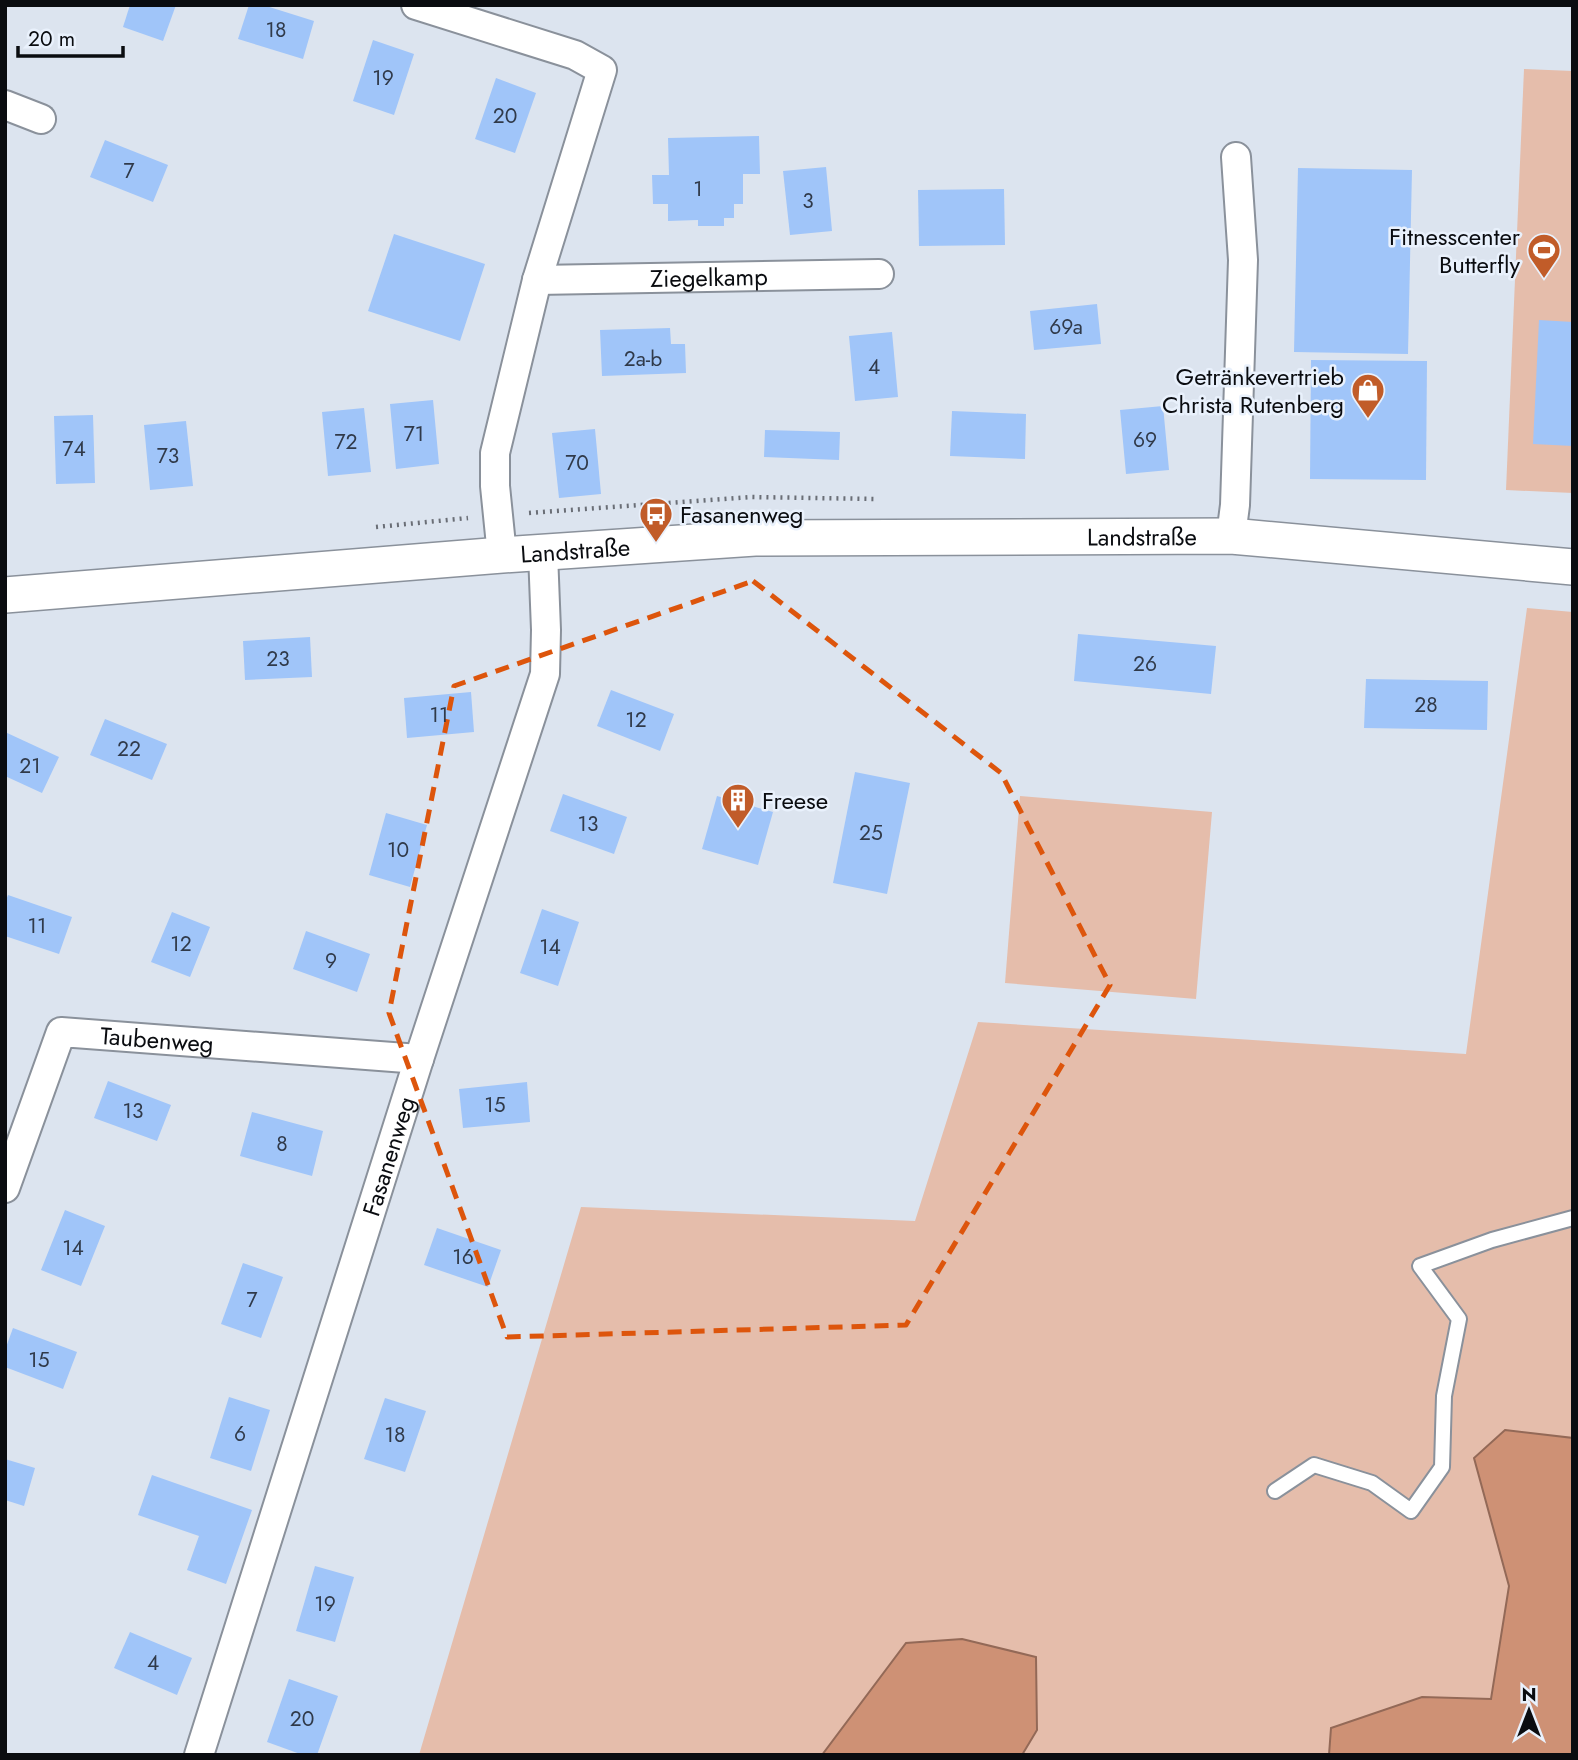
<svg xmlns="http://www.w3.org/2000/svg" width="1578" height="1760" font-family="Jost,sans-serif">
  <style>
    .green { fill: #e5bdab }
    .water { fill: #ce9175; stroke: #936957; stroke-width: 2 }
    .building { fill: #a0c5f9 }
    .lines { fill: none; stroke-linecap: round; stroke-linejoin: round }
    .service-casing { stroke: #8a919b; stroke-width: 18 }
    .minor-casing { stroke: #8a919b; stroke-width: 32 }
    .tertiary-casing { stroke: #8a919b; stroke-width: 38 }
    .path { stroke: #6a6e76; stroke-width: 4.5; stroke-dasharray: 2 5; stroke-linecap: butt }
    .service { stroke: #fff; stroke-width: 14 }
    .minor { stroke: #fff; stroke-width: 28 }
    .tertiary { stroke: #fff; stroke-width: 35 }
    .marked { fill: none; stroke: #dd550c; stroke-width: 5; stroke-dasharray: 14 9; stroke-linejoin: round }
    .labels { text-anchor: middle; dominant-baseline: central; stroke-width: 5; stroke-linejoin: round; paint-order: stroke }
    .number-label { font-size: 21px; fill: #303a4a }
    .poi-label { font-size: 24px; fill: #0a0c10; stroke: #e9f1fc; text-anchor: end }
    .street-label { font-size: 24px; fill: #0a0c10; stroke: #e9f1fc }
  </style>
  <rect width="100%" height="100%" fill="#dce4ef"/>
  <g class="green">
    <polygon points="1524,69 1573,71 1573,493 1506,490"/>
    <polygon points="1527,608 1573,612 1573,1755 419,1755 581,1207 915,1221 978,1022 1466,1054"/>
    <polygon points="1020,796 1212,812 1196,999 1005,983"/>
  </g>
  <g class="water">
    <polygon points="1505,1430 1573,1438 1573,1755 1329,1755 1331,1728 1422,1697 1491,1699 1509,1586 1474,1458"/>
    <polygon points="962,1639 1036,1657 1037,1730 1022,1755 822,1755 906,1643"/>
  </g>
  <g class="building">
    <polygon points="130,5 176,5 163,41 123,27"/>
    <polygon points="249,5 263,5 314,21 303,59 238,39"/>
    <polygon points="373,40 414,54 394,115 353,101"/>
    <polygon points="496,78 536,93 515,153 475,139"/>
    <polygon points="759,136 760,174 743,174 743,204 734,204 734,218 724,218 724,226 698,226 698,220 668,221 668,204 653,204 652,175 669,175 668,138"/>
    <polygon points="105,140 168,165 153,202 90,177"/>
    <polygon points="826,167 832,231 790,235 783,171"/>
    <polygon points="1298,168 1412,170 1408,354 1294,352"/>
    <polygon points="1004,189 1005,245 919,246 918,190"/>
    <polygon points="394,234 485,264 460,341 368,311"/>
    <polygon points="1097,304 1101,344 1034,350 1030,311"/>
    <polygon points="1539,320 1573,322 1573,446 1533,444"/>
    <polygon points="670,328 671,344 685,344 686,373 602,376 600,330"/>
    <polygon points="892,332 898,397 855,401 849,336"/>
    <polygon points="1311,360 1427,361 1426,480 1310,479"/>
    <polygon points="433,400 439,464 396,469 390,404"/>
    <polygon points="1163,406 1169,470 1126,474 1120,410"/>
    <polygon points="364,408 371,472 328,476 322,412"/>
    <polygon points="952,411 1026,414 1025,459 950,456"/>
    <polygon points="93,415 95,483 56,484 54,416"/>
    <polygon points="186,421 193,486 150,490 144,425"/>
    <polygon points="595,429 601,494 559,498 552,433"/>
    <polygon points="765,430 840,432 839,460 764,457"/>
    <polygon points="1078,634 1216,646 1211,694 1074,681"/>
    <polygon points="310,637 312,677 245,680 243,641"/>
    <polygon points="1366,679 1488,681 1487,730 1364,728"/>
    <polygon points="611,690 674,714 660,751 597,726"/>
    <polygon points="471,692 474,732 407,738 404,698"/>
    <polygon points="105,719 167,744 152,780 90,755"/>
    <polygon points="5,732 59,757 42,793 5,776"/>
    <polygon points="855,772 910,783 887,894 833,883"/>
    <polygon points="563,794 627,817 614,854 550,831"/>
    <polygon points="717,796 773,812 758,865 702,849"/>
    <polygon points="386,813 427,825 410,887 369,875"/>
    <polygon points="8,895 72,917 59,954 5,936 5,903"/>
    <polygon points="542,909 579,922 558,986 520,973"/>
    <polygon points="172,912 210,927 190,977 151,962"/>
    <polygon points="306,931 370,954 357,992 293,969"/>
    <polygon points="108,1081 171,1105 157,1141 94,1118"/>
    <polygon points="527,1082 530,1122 463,1128 459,1089"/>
    <polygon points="252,1112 323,1131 312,1176 240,1156"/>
    <polygon points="65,1210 105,1226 81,1286 41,1270"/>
    <polygon points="437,1228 501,1250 488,1287 424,1265"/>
    <polygon points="243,1263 283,1277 261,1338 221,1324"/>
    <polygon points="13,1328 77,1352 63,1389 5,1367 5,1350"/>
    <polygon points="229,1397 270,1410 251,1471 210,1458"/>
    <polygon points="385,1398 426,1411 405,1472 364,1459"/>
    <polygon points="5,1459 35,1468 24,1506 5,1500"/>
    <polygon points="152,1475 252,1510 226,1584 187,1570 199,1536 138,1515"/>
    <polygon points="315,1566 354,1577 335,1642 296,1631"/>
    <polygon points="130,1632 192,1658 177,1695 114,1668"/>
    <polygon points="289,1679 338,1696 317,1755 303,1755 267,1742"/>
  </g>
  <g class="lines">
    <defs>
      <polyline id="service" points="1275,1491 1314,1465 1372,1483 1411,1511 1442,1467 1444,1396 1459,1319 1420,1266 1492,1240 1573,1218"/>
      <g id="minor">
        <polyline points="416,5 575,55 602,70 537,280 495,453 495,486 502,555"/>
        <polyline points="5,105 41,119"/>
        <path id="s1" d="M 537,280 L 879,274"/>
        <polyline points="1231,536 1235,505 1243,260 1236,157"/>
        <path id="s2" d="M 5,1188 L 61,1032 L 419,1059"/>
        <path id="s3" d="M 199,1755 L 419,1059 L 545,674 L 546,630 L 543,553"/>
      </g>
      <g id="tertiary">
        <path id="s4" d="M 5,595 L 502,555 L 755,538 L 1231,536 L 1573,567"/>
      </g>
    </defs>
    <use href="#service" class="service-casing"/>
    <use href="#minor" class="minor-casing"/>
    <use href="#tertiary" class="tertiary-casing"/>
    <g class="path">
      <polyline points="529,513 751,497 877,499"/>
      <polyline points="376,527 468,518"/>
    </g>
    <use href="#service" class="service"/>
    <use href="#minor" class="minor"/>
    <use href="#tertiary" class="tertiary"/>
  </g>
  <path class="marked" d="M 753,581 L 1001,773 L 1110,985 L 906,1325 L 507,1337 L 389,1013 L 454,686 Z"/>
  <defs>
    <symbol id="stadium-pin" viewBox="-11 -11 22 30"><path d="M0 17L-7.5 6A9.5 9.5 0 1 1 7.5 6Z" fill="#c15c29" stroke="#e9f1fc"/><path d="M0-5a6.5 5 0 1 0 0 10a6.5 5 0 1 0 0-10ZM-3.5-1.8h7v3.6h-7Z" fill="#fff"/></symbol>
    <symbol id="shop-pin" viewBox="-11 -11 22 30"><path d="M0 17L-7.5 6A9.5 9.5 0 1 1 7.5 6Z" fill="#c15c29" stroke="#e9f1fc"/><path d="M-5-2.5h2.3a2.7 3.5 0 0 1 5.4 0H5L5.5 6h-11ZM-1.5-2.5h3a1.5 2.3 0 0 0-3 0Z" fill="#fff"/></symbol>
    <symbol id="bus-pin" viewBox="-11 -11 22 30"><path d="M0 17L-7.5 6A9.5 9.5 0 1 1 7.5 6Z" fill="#c15c29" stroke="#e9f1fc"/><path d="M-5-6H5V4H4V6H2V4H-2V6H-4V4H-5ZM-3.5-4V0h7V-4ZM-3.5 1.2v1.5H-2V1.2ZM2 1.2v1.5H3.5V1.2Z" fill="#fff"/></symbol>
    <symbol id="building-pin" viewBox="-11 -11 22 30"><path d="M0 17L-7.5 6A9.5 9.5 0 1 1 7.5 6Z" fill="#c15c29" stroke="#e9f1fc"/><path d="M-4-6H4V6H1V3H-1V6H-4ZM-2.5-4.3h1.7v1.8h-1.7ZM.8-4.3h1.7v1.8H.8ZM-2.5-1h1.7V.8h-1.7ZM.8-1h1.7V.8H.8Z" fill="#fff"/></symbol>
  </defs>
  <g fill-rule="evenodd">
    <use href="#stadium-pin" x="1525" y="231" width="38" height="52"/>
    <use href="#shop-pin" x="1349" y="371" width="38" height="52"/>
    <use href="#bus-pin" x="637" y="495" width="38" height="52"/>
    <use href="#building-pin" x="719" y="781" width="38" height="52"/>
  </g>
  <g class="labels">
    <g class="number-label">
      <text x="276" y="30">18</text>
      <text x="383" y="78">19</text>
      <text x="505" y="116">20</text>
      <text x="129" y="171">7</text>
      <text x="698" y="189">1</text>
      <text x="808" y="201">3</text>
      <text x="1066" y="327">69a</text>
      <text x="643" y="359">2a-b</text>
      <text x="874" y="367">4</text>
      <text x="414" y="434">71</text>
      <text x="1145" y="440">69</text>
      <text x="346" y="442">72</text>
      <text x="74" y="449">74</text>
      <text x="168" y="456">73</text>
      <text x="577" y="463">70</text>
      <text x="278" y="659">23</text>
      <text x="1145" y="664">26</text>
      <text x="1426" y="705">28</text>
      <text x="439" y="715">11</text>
      <text x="636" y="720">12</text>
      <text x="129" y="749">22</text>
      <text x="30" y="766">21</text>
      <text x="588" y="824">13</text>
      <text x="871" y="833">25</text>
      <text x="398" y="850">10</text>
      <text x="37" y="926">11</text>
      <text x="181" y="944">12</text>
      <text x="550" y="947">14</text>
      <text x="331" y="961">9</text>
      <text x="495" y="1105">15</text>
      <text x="133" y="1111">13</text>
      <text x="282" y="1144">8</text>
      <text x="73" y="1248">14</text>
      <text x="463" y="1257">16</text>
      <text x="252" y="1300">7</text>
      <text x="39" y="1360">15</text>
      <text x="240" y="1434">6</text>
      <text x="395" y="1435">18</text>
      <text x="325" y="1604">19</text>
      <text x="153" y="1663">4</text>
      <text x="302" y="1719">20</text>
    </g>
    <g class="poi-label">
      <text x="1520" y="236">Fitnesscenter<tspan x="1520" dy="28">Butterfly</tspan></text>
      <text x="1344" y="376">Getränkevertrieb<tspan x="1344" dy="28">Christa Rutenberg</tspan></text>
      <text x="680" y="514" text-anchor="start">Fasanenweg</text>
      <text x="762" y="800" text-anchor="start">Freese</text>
    </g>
    <g class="street-label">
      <text stroke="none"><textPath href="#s1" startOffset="172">Ziegelkamp</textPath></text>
      <text stroke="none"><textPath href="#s4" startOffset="1139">Landstraße</textPath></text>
      <text stroke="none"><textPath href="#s4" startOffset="572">Landstraße</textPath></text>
      <text stroke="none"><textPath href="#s2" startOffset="262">Taubenweg</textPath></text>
      <text stroke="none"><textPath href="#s3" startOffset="628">Fasanenweg</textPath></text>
    </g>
  </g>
  <rect width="1578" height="1760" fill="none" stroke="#0a0c10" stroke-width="14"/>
  <g transform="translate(1529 1711)" stroke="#e9f1fc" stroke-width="5" paint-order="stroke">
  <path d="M0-5L12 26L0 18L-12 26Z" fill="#0a0c10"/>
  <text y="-10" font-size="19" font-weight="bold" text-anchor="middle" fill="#0a0c10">N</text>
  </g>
  <path d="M18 46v10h105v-10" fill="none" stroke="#0a0c10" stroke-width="3.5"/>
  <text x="28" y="46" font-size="21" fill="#0a0c10" stroke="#e9f1fc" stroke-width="5" paint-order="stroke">20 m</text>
</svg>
